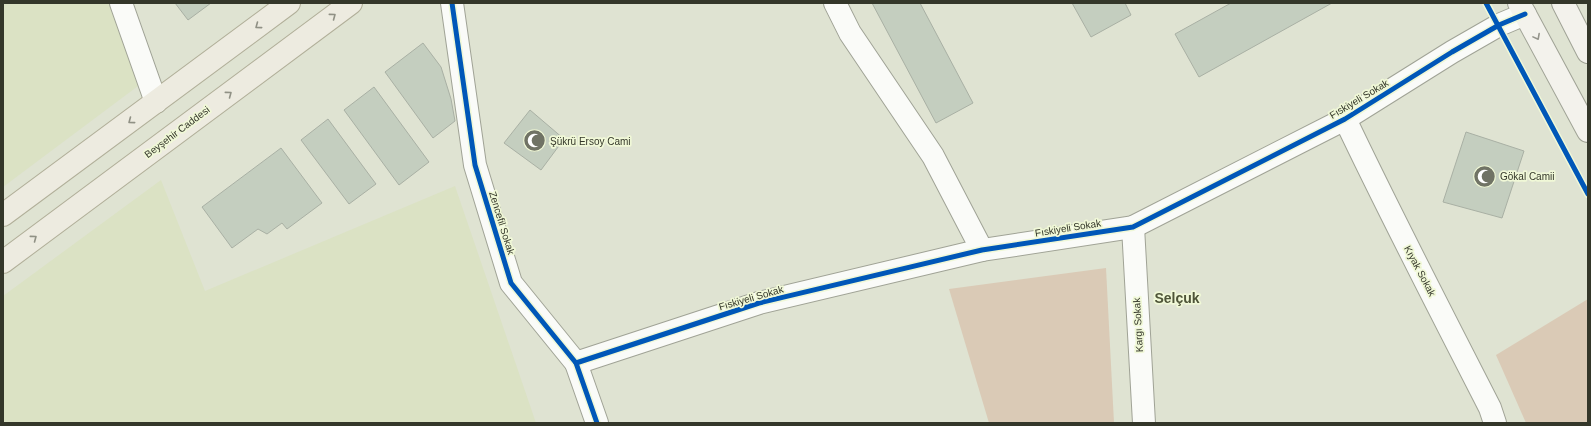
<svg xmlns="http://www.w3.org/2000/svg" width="1591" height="426" font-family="Helvetica,sans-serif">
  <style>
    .built { fill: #dbe2c4 }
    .green { fill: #dacab6 }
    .building { fill: #c4cebf; stroke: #a9b0a4 }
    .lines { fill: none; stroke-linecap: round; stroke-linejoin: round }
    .street-casing { stroke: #a0a396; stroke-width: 24 }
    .secondary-casing { stroke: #a0a396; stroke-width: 24 }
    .primary-casing { stroke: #b1af99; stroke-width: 24 }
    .street { stroke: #fafbf8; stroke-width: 22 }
    .secondary { stroke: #f3f2ec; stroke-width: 22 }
    .primary { stroke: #edebe0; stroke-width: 22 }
    .cycleway-casing { stroke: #f0f8d7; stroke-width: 8 }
    .cycleway { stroke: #0057b8; stroke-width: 5 }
    .oneway { stroke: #909185 }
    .oneway2 { stroke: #94948b }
    .labels { text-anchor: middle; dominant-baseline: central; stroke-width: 3.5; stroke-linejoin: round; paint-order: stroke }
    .street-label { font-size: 10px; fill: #34372a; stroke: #f0f8d7 }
    .poi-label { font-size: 10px; fill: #34372a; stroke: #f0f8d7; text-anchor: start }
    .district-label { font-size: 14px; font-weight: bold; fill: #4e5438; stroke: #f0f8d7 }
  </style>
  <rect width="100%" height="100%" fill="#dfe3d2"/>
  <g class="built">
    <polygon points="3,3 109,3 142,83 3,187"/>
    <polygon points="161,180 205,291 455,186 536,423 3,423 3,296"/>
  </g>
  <g class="green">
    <polygon points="1106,268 1114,423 989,423 949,289"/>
    <polygon points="1588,299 1588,423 1526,423 1496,355"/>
  </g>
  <g class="building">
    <polygon points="175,3 211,3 188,20"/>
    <polygon points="872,3 920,3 973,103 936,123"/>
    <polygon points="1072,3 1125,3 1131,15 1091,37"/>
    <polygon points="1231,3 1332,3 1199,77 1175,34"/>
    <polygon points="423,43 441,67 451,99 455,121 433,138 385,72"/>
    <polygon points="374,87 429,162 399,185 344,110"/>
    <polygon points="530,110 564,139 541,170 504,143"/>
    <polygon points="328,119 376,184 349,204 301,140"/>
    <polygon points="1466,132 1524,151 1502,218 1443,202"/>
    <polygon points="281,148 322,203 287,229 282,223 267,234 258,229 232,248 202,207"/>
  </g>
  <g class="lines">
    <defs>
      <g id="street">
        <polyline points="121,3 156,102"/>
        <polyline points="452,3 475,165 511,283 576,363 597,423"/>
        <polyline points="835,3 850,33 933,156 982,250"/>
        <path d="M 1345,119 C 1391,216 1441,312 1490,408 L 1495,423"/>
        <polyline points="1133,227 1144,423"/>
        <polyline points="576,363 759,303 982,250 1133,227 1345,119 1452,52 1499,25 1525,14"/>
      </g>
      <g id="secondary">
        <polyline points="1519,3 1588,131"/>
        <polyline points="1563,3 1588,52"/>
      </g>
      <g id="primary">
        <polyline points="3,215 289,3"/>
        <polyline points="3,262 351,3"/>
      </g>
    </defs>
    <use href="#street" class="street-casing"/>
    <use href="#secondary" class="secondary-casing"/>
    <use href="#primary" class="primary-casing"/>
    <use href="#street" class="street"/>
    <use href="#secondary" class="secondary"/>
    <use href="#primary" class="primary"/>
    <defs>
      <g id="cycleway">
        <polyline points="452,3 475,165 511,283 576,363 597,423"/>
        <polyline points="1486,3 1588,194"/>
        <polyline points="576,363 759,303 982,250 1133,227 1345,119 1452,52 1499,25 1525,14"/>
      </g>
    </defs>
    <use href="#cycleway" class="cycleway-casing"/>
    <use href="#cycleway" class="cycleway"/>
  </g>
  <defs><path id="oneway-chevron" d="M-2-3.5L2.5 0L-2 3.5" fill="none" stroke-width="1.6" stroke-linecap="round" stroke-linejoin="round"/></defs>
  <g class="oneway">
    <use href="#oneway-chevron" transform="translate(333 16) rotate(-37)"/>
    <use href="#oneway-chevron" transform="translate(258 26) rotate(143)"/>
    <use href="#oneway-chevron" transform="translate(229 94) rotate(-37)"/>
    <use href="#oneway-chevron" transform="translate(131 121) rotate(143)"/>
    <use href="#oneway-chevron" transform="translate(34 238) rotate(-37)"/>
  </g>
  <use class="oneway2" href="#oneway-chevron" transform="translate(1537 37) rotate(62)"/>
  <defs>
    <symbol id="mosque-disc" viewBox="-11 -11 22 22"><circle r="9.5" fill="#707365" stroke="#f0f8d7"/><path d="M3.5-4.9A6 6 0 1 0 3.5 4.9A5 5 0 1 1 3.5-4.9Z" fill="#fff"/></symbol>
  </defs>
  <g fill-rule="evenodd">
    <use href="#mosque-disc" x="522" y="128" width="25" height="25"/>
    <use href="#mosque-disc" x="1472" y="164" width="25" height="25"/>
  </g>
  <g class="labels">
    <g class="street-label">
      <text transform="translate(1359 99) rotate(-31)">Fıskiyeli Sokak</text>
      <text transform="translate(177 132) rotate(-37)">Beyşehir Caddesi</text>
      <text transform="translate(502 223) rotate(73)">Zencefil Sokak</text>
      <text transform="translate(1068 228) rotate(-9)">Fıskiyeli Sokak</text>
      <text transform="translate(1420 271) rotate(62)">Kıyak Sokak</text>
      <text transform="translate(751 298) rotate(-16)">Fıskiyeli Sokak</text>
      <text transform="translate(1138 325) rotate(-93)">Kargı Sokak</text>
    </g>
    <g class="poi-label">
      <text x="550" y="141">Şükrü Ersoy Cami</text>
      <text x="1500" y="176">Gökal Camii</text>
    </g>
    <g class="district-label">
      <text x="1177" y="298">Selçuk</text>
    </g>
  </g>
  <rect width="1591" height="426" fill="none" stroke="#34372a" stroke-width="8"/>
</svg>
